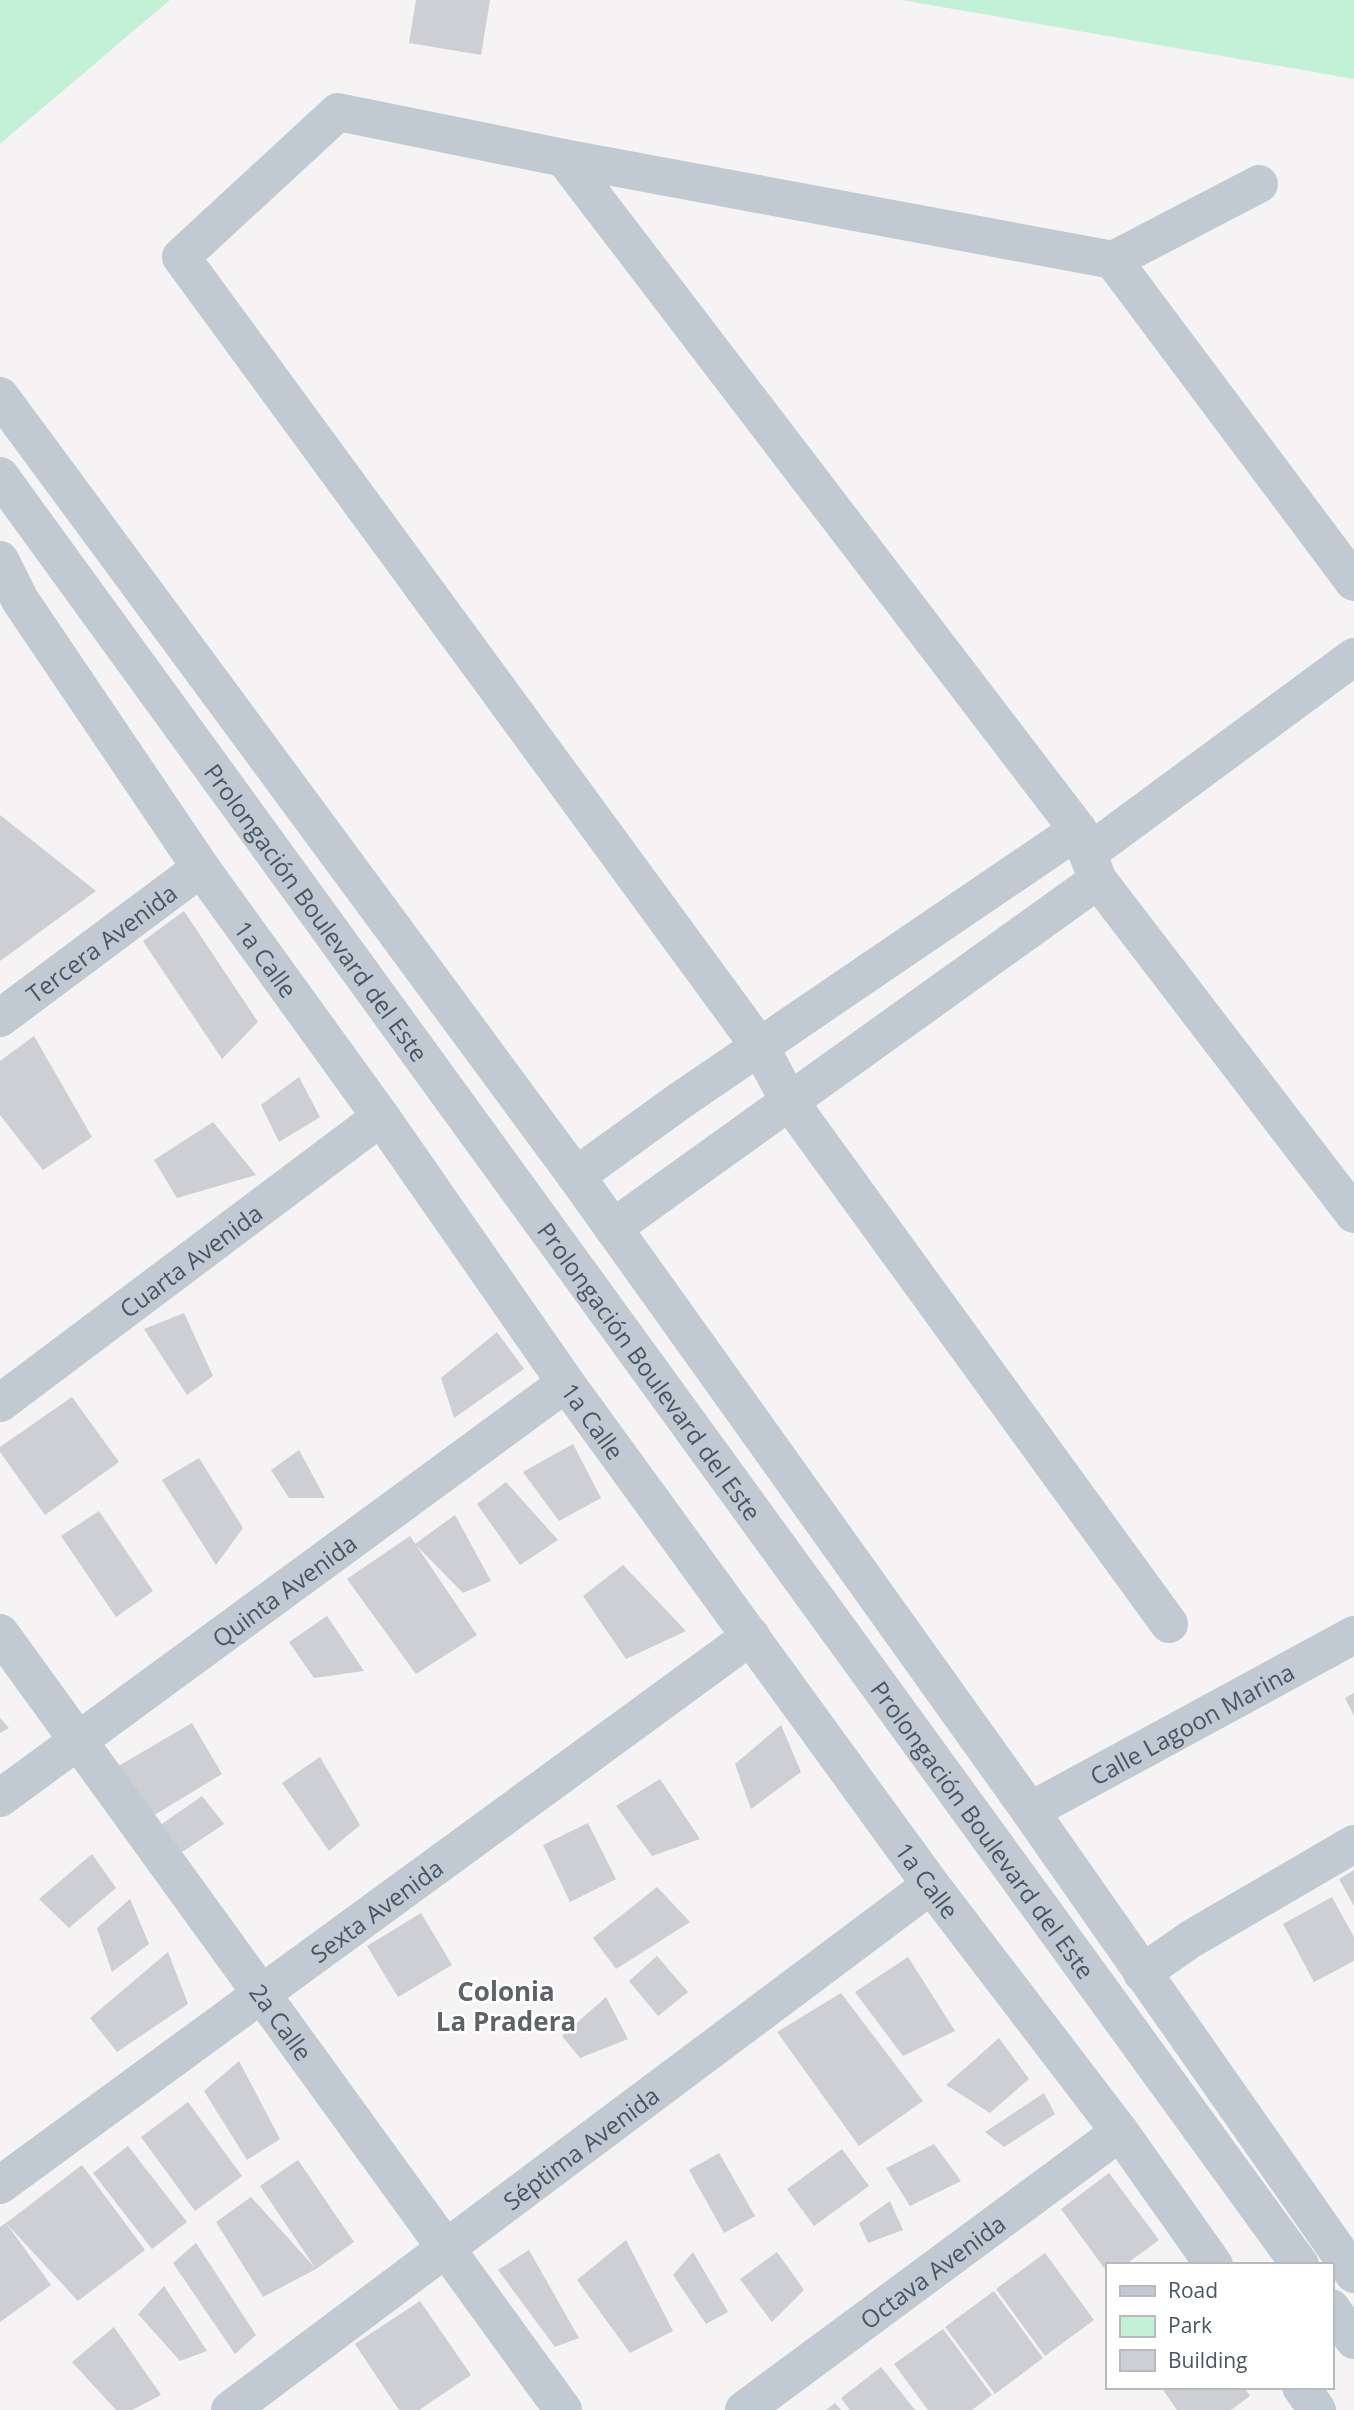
<svg xmlns="http://www.w3.org/2000/svg" width="1354" height="2410" font-family="'Open Sans',sans-serif">
  <style>
    .green { fill: #c3f1d5 }
    .building { fill: #cdcfd5 }
    .lines { fill: none; stroke-linecap: round; stroke-linejoin: round }
    .minor { stroke: #c1cad2; stroke-width: 38 }
    .tertiary { stroke: #c1cad2; stroke-width: 38 }
    .labels { text-anchor: middle; dominant-baseline: central; stroke-width: 5; stroke-linejoin: round; paint-order: stroke }
    .street-label { font-size: 24px; fill: #4a5661; stroke: #fff }
    .neighbourhood-label { font-size: 26px; font-weight: bold; fill: #5f6368; stroke: #fff }
  </style>
  <rect width="100%" height="100%" fill="#f5f3f3"/>
  <g class="green">
    <polygon points="0,0 170,0 0,144"/>
    <polygon points="902,0 1354,0 1354,79"/>
  </g>
  <g class="building">
    <polygon points="416,0 490,0 481,55 409,43"/>
    <polygon points="0,815 96,891 0,961"/>
    <polygon points="184,911 258,1022 222,1059 143,941"/>
    <polygon points="34,1036 92,1137 43,1170 0,1115 0,1061"/>
    <polygon points="299,1077 320,1117 279,1142 261,1105"/>
    <polygon points="213,1122 256,1175 177,1198 154,1160"/>
    <polygon points="184,1313 213,1376 187,1395 144,1329"/>
    <polygon points="497,1332 524,1369 454,1418 441,1378"/>
    <polygon points="72,1397 119,1462 45,1515 0,1452 0,1447"/>
    <polygon points="573,1444 601,1498 559,1521 523,1472"/>
    <polygon points="299,1450 325,1498 289,1498 271,1470"/>
    <polygon points="199,1458 243,1528 216,1565 162,1480"/>
    <polygon points="506,1482 558,1540 520,1565 477,1504"/>
    <polygon points="99,1511 153,1591 116,1617 61,1536"/>
    <polygon points="455,1515 491,1581 463,1593 415,1544"/>
    <polygon points="410,1536 477,1635 416,1674 347,1579"/>
    <polygon points="623,1565 686,1631 626,1659 583,1596"/>
    <polygon points="327,1616 364,1671 314,1678 289,1642"/>
    <polygon points="1354,1693 1354,1716 1345,1698"/>
    <polygon points="0,1718 9,1728 0,1733"/>
    <polygon points="192,1723 222,1774 146,1820 115,1768"/>
    <polygon points="781,1725 801,1772 751,1809 735,1764"/>
    <polygon points="320,1757 360,1825 329,1851 282,1783"/>
    <polygon points="660,1779 700,1839 652,1856 616,1806"/>
    <polygon points="202,1796 224,1824 182,1852 159,1826"/>
    <polygon points="588,1823 616,1879 570,1902 543,1845"/>
    <polygon points="92,1854 116,1888 69,1928 39,1899"/>
    <polygon points="1354,1870 1354,1906 1339,1879"/>
    <polygon points="657,1887 690,1922 616,1969 593,1938"/>
    <polygon points="1332,1897 1354,1937 1354,1961 1314,1982 1283,1924"/>
    <polygon points="130,1899 149,1944 112,1972 97,1928"/>
    <polygon points="421,1913 452,1965 398,1997 367,1946"/>
    <polygon points="168,1952 188,2004 117,2052 90,2018"/>
    <polygon points="657,1956 688,1992 658,2016 629,1981"/>
    <polygon points="908,1957 955,2031 903,2056 855,1992"/>
    <polygon points="841,1993 923,2101 859,2146 777,2032"/>
    <polygon points="606,1997 628,2039 580,2058 562,2036"/>
    <polygon points="999,2038 1029,2079 990,2113 946,2085"/>
    <polygon points="239,2061 280,2139 247,2160 204,2091"/>
    <polygon points="1044,2093 1055,2114 1004,2147 985,2132"/>
    <polygon points="188,2102 242,2176 195,2211 141,2137"/>
    <polygon points="934,2144 961,2181 910,2206 886,2168"/>
    <polygon points="128,2146 187,2222 152,2249 93,2173"/>
    <polygon points="842,2149 869,2186 814,2226 787,2189"/>
    <polygon points="719,2153 755,2216 724,2233 689,2170"/>
    <polygon points="298,2160 354,2242 316,2269 263,2297 216,2222 251,2197 316,2269 260,2186"/>
    <polygon points="82,2165 145,2250 78,2301 6,2223"/>
    <polygon points="1109,2173 1159,2240 1125,2265 1107,2265 1107,2272 1061,2209"/>
    <polygon points="890,2201 903,2230 868,2243 859,2223"/>
    <polygon points="6,2223 51,2285 0,2322 0,2227"/>
    <polygon points="626,2240 673,2331 630,2353 577,2280"/>
    <polygon points="196,2243 256,2335 235,2354 173,2263"/>
    <polygon points="529,2250 579,2338 555,2347 498,2270"/>
    <polygon points="693,2252 728,2312 706,2324 673,2275"/>
    <polygon points="777,2252 804,2290 772,2322 740,2279"/>
    <polygon points="1045,2253 1094,2320 1045,2356 996,2289"/>
    <polygon points="164,2286 207,2351 180,2361 138,2314"/>
    <polygon points="994,2291 1043,2358 995,2394 945,2327"/>
    <polygon points="420,2301 471,2375 419,2410 399,2410 355,2344"/>
    <polygon points="114,2327 161,2395 132,2410 116,2410 72,2362"/>
    <polygon points="943,2329 992,2395 972,2410 928,2410 894,2364"/>
    <polygon points="881,2367 915,2410 850,2410 841,2398"/>
    <polygon points="1161,2387 1244,2387 1250,2396 1231,2410 1177,2410"/>
    <polygon points="835,2403 841,2410 826,2410"/>
  </g>
  <g class="lines">
    <g class="minor">
      <polyline points="564,158 1078,830 1098,880 1354,1214"/>
      <polyline points="1113,260 1354,582"/>
      <path id="s1" d="M 0,560 L 20,600 L 201,868 L 381,1117 L 566,1383 L 931,1885 L 1120,2132 L 1214,2265"/>
      <polyline points="1088,853 1354,657"/>
      <path id="s2" d="M 0,1018 L 201,868"/>
      <polyline points="576,1176 681,1100 1078,830"/>
      <polyline points="613,1228 1098,880"/>
      <path id="s3" d="M 0,1403 L 381,1117"/>
      <polyline points="1169,1624 789,1101 760,1047 181,257 338,112 564,158 1113,260 1259,184"/>
      <path id="s4" d="M 0,1633 L 563,2410"/>
      <path id="s5" d="M 0,1798 L 566,1383"/>
      <path id="s6" d="M 1030,1811 L 1354,1635"/>
      <polyline points="1142,1973 1191,1939 1354,1844"/>
      <path id="s7" d="M 0,2185 L 751,1636"/>
      <polyline points="1301,2387 1317,2410"/>
      <path id="s8" d="M 230,2410 L 931,1885"/>
      <path id="s9" d="M 744,2410 L 1120,2132"/>
    </g>
    <g class="tertiary">
      <polyline points="0,396 576,1176 1030,1811 1354,2274"/>
      <path id="s10" d="M 0,476 L 1300,2265"/>
      <polyline points="1331,2308 1354,2340"/>
    </g>
  </g>
  <g class="labels">
    <g class="street-label">
      <text stroke="none"><textPath href="#s10" startOffset="539">Prolongación Boulevard del Este</textPath></text>
      <text stroke="none"><textPath href="#s2" startOffset="126">Tercera Avenida</textPath></text>
      <text stroke="none"><textPath href="#s1" startOffset="480">1a Calle</textPath></text>
      <text stroke="none"><textPath href="#s3" startOffset="238">Cuarta Avenida</textPath></text>
      <text stroke="none"><textPath href="#s10" startOffset="1106">Prolongación Boulevard del Este</textPath></text>
      <text stroke="none"><textPath href="#s1" startOffset="1046">1a Calle</textPath></text>
      <text stroke="none"><textPath href="#s5" startOffset="352">Quinta Avenida</textPath></text>
      <text stroke="none"><textPath href="#s6" startOffset="184">Calle Lagoon Marina</textPath></text>
      <text stroke="none"><textPath href="#s10" startOffset="1673">Prolongación Boulevard del Este</textPath></text>
      <text stroke="none"><textPath href="#s1" startOffset="1614">1a Calle</textPath></text>
      <text stroke="none"><textPath href="#s7" startOffset="466">Sexta Avenida</textPath></text>
      <text stroke="none"><textPath href="#s4" startOffset="480">2a Calle</textPath></text>
      <text stroke="none"><textPath href="#s8" startOffset="438">Séptima Avenida</textPath></text>
      <text stroke="none"><textPath href="#s9" startOffset="234">Octava Avenida</textPath></text>
    </g>
    <g class="neighbourhood-label">
      <text x="506" y="1991">Colonia<tspan x="506" dy="30">La Pradera</tspan></text>
    </g>
  </g>
  <rect x="1106" y="2263" width="228" height="126" fill="#ffffff" stroke="#b7bbc0" stroke-width="2"/>
  <rect x="1120" y="2286" width="35" height="10" fill="#c1cad2" stroke="#b7bbc0" stroke-width="2"/>
  <text x="1168" y="2298" font-size="21" fill="#4a5661">Road</text>
  <rect x="1120" y="2316" width="35" height="21" fill="#c3f1d5" stroke="#b7bbc0" stroke-width="2"/>
  <text x="1168" y="2333" font-size="21" fill="#4a5661">Park</text>
  <rect x="1120" y="2350" width="35" height="21" fill="#cdcfd5" stroke="#b7bbc0" stroke-width="2"/>
  <text x="1168" y="2368" font-size="21" fill="#4a5661">Building</text>
</svg>
